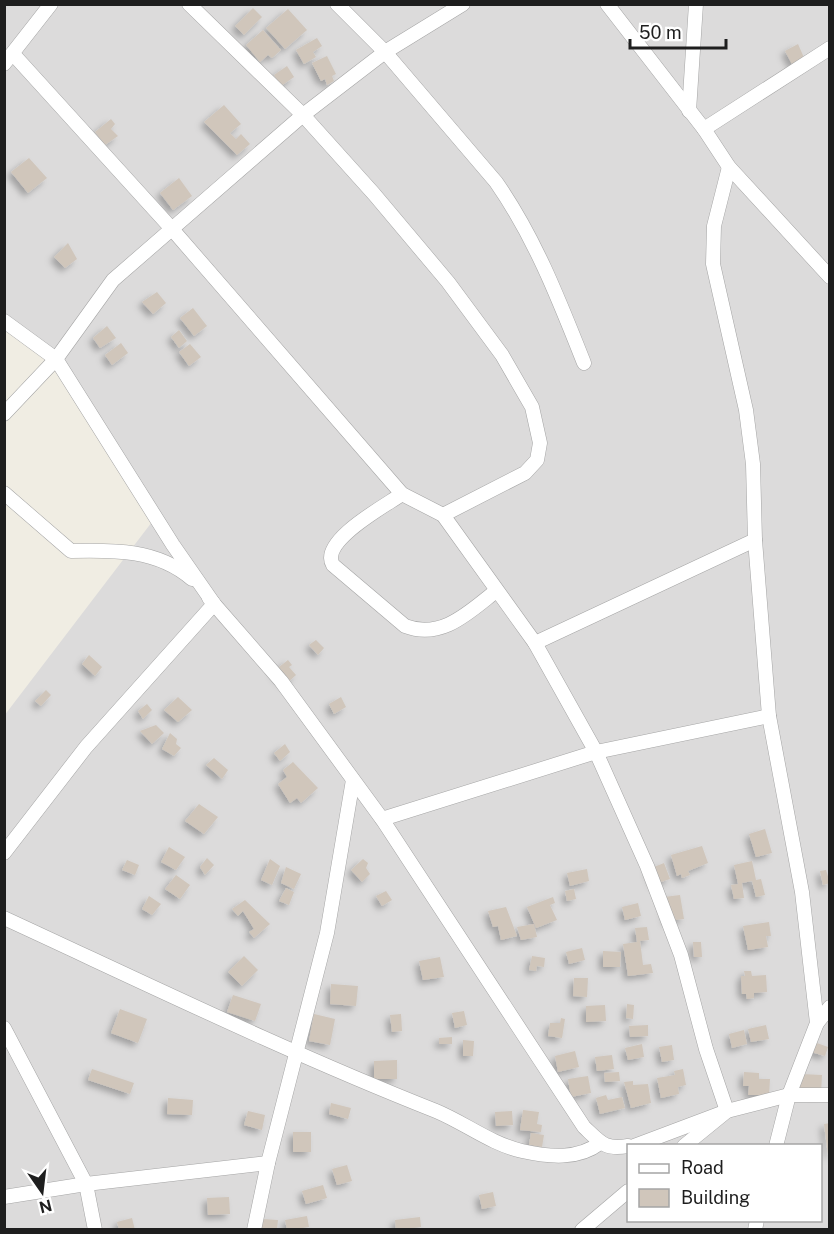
<svg xmlns="http://www.w3.org/2000/svg" width="834" height="1234" font-family="'Public Sans',sans-serif">
  <style>
    .residential { fill: #dcdbdb; fill-rule: evenodd }
    .building { fill: #d0c6bb; filter: url(#shadow) }
    .lines { fill: none; stroke-linecap: round; stroke-linejoin: round }
    .minor-casing { stroke: #a5a5a5; stroke-width: 15 }
    .minor { stroke: #fff; stroke-width: 14 }
  </style>
  <defs>
    <filter id="shadow"><feDropShadow dx="-4" dy="4" stdDeviation="3" flood-color="#0004"/></filter>
  </defs>
  <rect width="100%" height="100%" fill="#f0ede3"/>
  <path class="residential" d="M 5,5 L 829,5 L 829,1229 L 5,1229 L 4,716 L 158,514 L 63,358 L 5,317 ZM 628,1146 L 820,1146 L 820,1220 L 628,1220 Z"/>
  <g class="building">
    <polygon points="253,8 262,17 244,35 235,26"/>
    <polygon points="288,9 307,30 285,49 266,28"/>
    <polygon points="263,30 281,50 272,58 268,55 260,62 246,45"/>
    <polygon points="317,38 322,46 313,52 316,57 304,64 296,50"/>
    <polygon points="798,44 805,60 793,66 785,51"/>
    <polygon points="327,56 336,74 332,76 334,81 327,85 325,79 321,81 312,63"/>
    <polygon points="287,66 294,77 281,86 274,75"/>
    <polygon points="224,105 241,124 230,133 236,139 241,134 250,144 237,155 204,122"/>
    <polygon points="111,119 115,124 111,129 118,136 105,145 95,132"/>
    <polygon points="29,158 47,178 28,193 11,172"/>
    <polygon points="179,178 192,196 173,210 160,193"/>
    <polygon points="68,243 77,259 65,268 54,257"/>
    <polygon points="157,292 166,303 153,314 142,302"/>
    <polygon points="193,308 207,326 194,336 180,318"/>
    <polygon points="107,326 116,338 100,348 93,338"/>
    <polygon points="179,330 187,341 179,348 171,337"/>
    <polygon points="121,343 128,353 112,365 105,355"/>
    <polygon points="190,344 201,357 189,366 179,352"/>
    <polygon points="316,640 324,648 318,655 309,645"/>
    <polygon points="89,655 102,667 95,676 82,664"/>
    <polygon points="288,660 292,665 289,667 296,675 286,684 274,671"/>
    <polygon points="46,690 51,695 41,706 35,701"/>
    <polygon points="178,697 192,710 178,722 164,710"/>
    <polygon points="341,697 346,707 334,714 329,704"/>
    <polygon points="147,704 152,710 143,719 138,711"/>
    <polygon points="156,725 164,733 152,744 140,731"/>
    <polygon points="170,733 177,739 176,744 181,748 174,756 162,749"/>
    <polygon points="285,744 290,752 280,761 274,753"/>
    <polygon points="214,758 228,770 222,779 206,765"/>
    <polygon points="293,762 318,788 301,803 297,798 290,803 278,784 287,777 283,770"/>
    <polygon points="199,804 218,817 204,834 185,821"/>
    <polygon points="765,829 772,853 756,857 749,834"/>
    <polygon points="702,846 708,863 688,871 690,875 682,878 681,874 677,876 671,855"/>
    <polygon points="169,847 185,857 176,870 161,862"/>
    <polygon points="207,858 214,865 205,875 200,867"/>
    <polygon points="270,859 280,866 272,885 261,880"/>
    <polygon points="363,859 368,863 366,868 370,874 362,882 351,870"/>
    <polygon points="127,860 139,865 135,875 122,870"/>
    <polygon points="752,861 756,880 761,879 765,895 756,897 752,881 742,883 744,898 734,899 731,885 738,884 734,865"/>
    <polygon points="664,863 670,879 655,884 649,869"/>
    <polygon points="286,867 301,874 294,889 281,883"/>
    <polygon points="587,869 589,881 570,886 567,873"/>
    <polygon points="826,870 830,883 823,885 820,871"/>
    <polygon points="176,875 190,885 180,899 165,889"/>
    <polygon points="286,888 294,892 289,905 279,901"/>
    <polygon points="574,889 576,899 567,901 565,891"/>
    <polygon points="386,891 392,900 382,906 376,896"/>
    <polygon points="680,895 684,919 667,921 664,897"/>
    <polygon points="149,896 161,904 152,915 142,909"/>
    <polygon points="553,897 555,903 550,905 557,920 536,928 527,907"/>
    <polygon points="245,900 270,924 254,938 249,932 254,929 243,911 238,916 232,909"/>
    <polygon points="638,903 641,916 625,920 622,907"/>
    <polygon points="506,907 517,936 501,940 498,926 493,927 488,911"/>
    <polygon points="769,922 771,936 766,936 768,947 748,950 743,926"/>
    <polygon points="534,924 537,937 521,940 517,927"/>
    <polygon points="647,927 649,940 640,941 643,965 651,964 653,973 628,976 623,944 637,942 635,928"/>
    <polygon points="693,942 701,942 702,957 694,957"/>
    <polygon points="582,948 585,960 569,964 566,952"/>
    <polygon points="603,951 621,952 620,967 603,967"/>
    <polygon points="244,956 258,970 242,986 228,972"/>
    <polygon points="532,956 545,958 544,967 537,966 536,971 529,970"/>
    <polygon points="440,957 444,977 423,980 419,961"/>
    <polygon points="744,971 751,971 752,976 766,975 767,992 754,993 754,998 747,999 746,994 742,994 741,976 745,976"/>
    <polygon points="574,978 588,978 587,997 573,996"/>
    <polygon points="331,984 358,986 356,1006 330,1004"/>
    <polygon points="233,995 261,1004 255,1021 227,1012"/>
    <polygon points="627,1004 634,1005 633,1019 626,1018"/>
    <polygon points="605,1005 606,1021 586,1022 586,1006"/>
    <polygon points="120,1009 147,1019 138,1043 111,1033"/>
    <polygon points="464,1011 467,1025 455,1028 452,1013"/>
    <polygon points="314,1014 335,1019 330,1045 309,1041"/>
    <polygon points="401,1014 402,1031 392,1032 390,1015"/>
    <polygon points="561,1018 565,1019 562,1038 548,1036 550,1023 560,1023"/>
    <polygon points="648,1025 648,1036 630,1037 629,1026"/>
    <polygon points="766,1025 769,1039 751,1042 748,1029"/>
    <polygon points="744,1030 747,1044 732,1048 729,1034"/>
    <polygon points="452,1037 452,1044 439,1044 439,1038"/>
    <polygon points="463,1040 474,1041 473,1056 463,1056"/>
    <polygon points="814,1042 828,1047 825,1056 811,1052"/>
    <polygon points="642,1044 644,1057 628,1060 625,1048"/>
    <polygon points="672,1045 674,1060 662,1062 659,1047"/>
    <polygon points="575,1051 579,1067 558,1072 555,1056"/>
    <polygon points="612,1055 614,1069 597,1071 595,1057"/>
    <polygon points="397,1060 397,1079 374,1079 374,1061"/>
    <polygon points="92,1069 134,1083 130,1094 88,1080"/>
    <polygon points="683,1069 686,1085 678,1087 679,1094 661,1098 657,1078 675,1075 674,1071"/>
    <polygon points="619,1072 620,1081 605,1082 604,1073"/>
    <polygon points="744,1072 759,1073 759,1079 770,1079 769,1095 748,1095 749,1086 743,1086"/>
    <polygon points="801,1074 822,1075 821,1093 799,1091"/>
    <polygon points="588,1076 591,1093 571,1097 568,1079"/>
    <polygon points="633,1081 633,1085 648,1084 651,1103 631,1108 624,1082"/>
    <polygon points="606,1095 608,1100 622,1097 625,1108 600,1114 596,1098"/>
    <polygon points="168,1098 193,1100 192,1115 167,1114"/>
    <polygon points="331,1103 351,1108 348,1119 329,1114"/>
    <polygon points="523,1110 539,1112 537,1124 542,1125 541,1132 520,1130"/>
    <polygon points="248,1111 265,1115 262,1130 244,1125"/>
    <polygon points="512,1111 513,1125 496,1126 495,1112"/>
    <polygon points="830,1123 830,1155 828,1155 824,1124"/>
    <rect x="293" y="1132" width="18" height="20"/>
    <polygon points="531,1133 544,1135 542,1147 529,1145"/>
    <polygon points="347,1165 352,1181 337,1185 332,1169"/>
    <polygon points="323,1185 327,1198 306,1204 302,1191"/>
    <polygon points="493,1192 496,1206 482,1209 479,1195"/>
    <polygon points="229,1197 230,1214 208,1215 207,1198"/>
    <polygon points="307,1216 309,1227 287,1230 285,1220"/>
    <polygon points="420,1217 421,1227 396,1230 395,1220"/>
    <polygon points="132,1218 135,1230 119,1230 117,1222"/>
    <polygon points="262,1219 278,1220 277,1230 261,1230"/>
  </g>
  <g class="lines">
    <defs>
      <g id="minor">
        <polyline points="189,4 303,115 374,194 448,282 502,355 532,407 540,443 537,460 525,473 443,515"/>
        <path d="M 337,4 L 385,52 L 496,182 C 535,238 559,300 584,363"/>
        <polyline points="607,4 704,129 729,167 830,277"/>
        <polyline points="14,55 172,229 402,494 443,515 535,643 596,752 647,866 681,955 706,1049 727,1111 684,1146"/>
        <polyline points="4,64 51,4"/>
        <polyline points="689,111 696,4"/>
        <polyline points="704,129 830,48"/>
        <polyline points="729,167 714,226 713,264 746,410 753,464 755,540 769,716 802,892 817,1023 789,1095 776,1146"/>
        <path d="M 4,321 L 56,359 L 173,545 L 214,604 L 281,681 L 382,819 L 584,1127 C 601,1143 605,1150 628,1146"/>
        <polyline points="4,414 56,359 113,280 303,115 385,52 463,4"/>
        <path d="M 4,493 L 71,551 C 114,550 157,549 192,579"/>
        <path d="M 402,494 C 385,506 319,541 333,565 L 405,626 C 442,640 469,612 496,591"/>
        <polyline points="535,643 755,540"/>
        <polyline points="382,819 596,752 769,716"/>
        <polyline points="4,853 86,747 214,604 209,598"/>
        <path d="M 4,918 C 147,984 289,1053 436,1111 C 465,1123 491,1144 522,1151 C 549,1157 578,1160 600,1143"/>
        <polyline points="817,1023 830,1007"/>
        <polyline points="4,1028 86,1184 95,1230"/>
        <polyline points="634,1146 727,1111 789,1095 830,1095"/>
        <polyline points="4,1197 86,1184 268,1163"/>
        <polyline points="254,1230 268,1163 327,933 353,780"/>
        <polyline points="582,1230 628,1191"/>
        <polyline points="755,1230 757,1220"/>
      </g>
    </defs>
    <use href="#minor" class="minor-casing"/>
    <use href="#minor" class="minor"/>
  </g>
  <rect width="834" height="1234" fill="none" stroke="#1e1e1e" stroke-width="12"/>
  <rect x="627" y="1144" width="195" height="78" fill="#ffffff" stroke="#a5a5a5" stroke-width="1.5"/>
  <rect x="639" y="1164" width="30" height="9" fill="#ffffff" stroke="#a5a5a5" stroke-width="1.5"/>
  <text x="681" y="1174" font-size="18" fill="#1e1e1e">Road</text>
  <rect x="639" y="1189" width="30" height="18" fill="#d0c6bb" stroke="#a5a5a5" stroke-width="1.5"/>
  <text x="681" y="1204" font-size="18" fill="#1e1e1e">Building</text>
  <g transform="translate(42 1192) rotate(166)" stroke="#ffffff" stroke-width="4.5" paint-order="stroke">
  <path d="M0-4.5L10 22L0 15L-10 22Z" fill="#1e1e1e"/>
  <text y="-9" font-size="16" font-weight="bold" text-anchor="middle" fill="#1e1e1e">N</text>
  </g>
  <path d="M630 39v9h96v-9" fill="none" stroke="#1e1e1e" stroke-width="3"/>
  <text x="639" y="39" font-size="18" fill="#1e1e1e" stroke="#ffffff" stroke-width="4.5" paint-order="stroke">50 m</text>
</svg>
